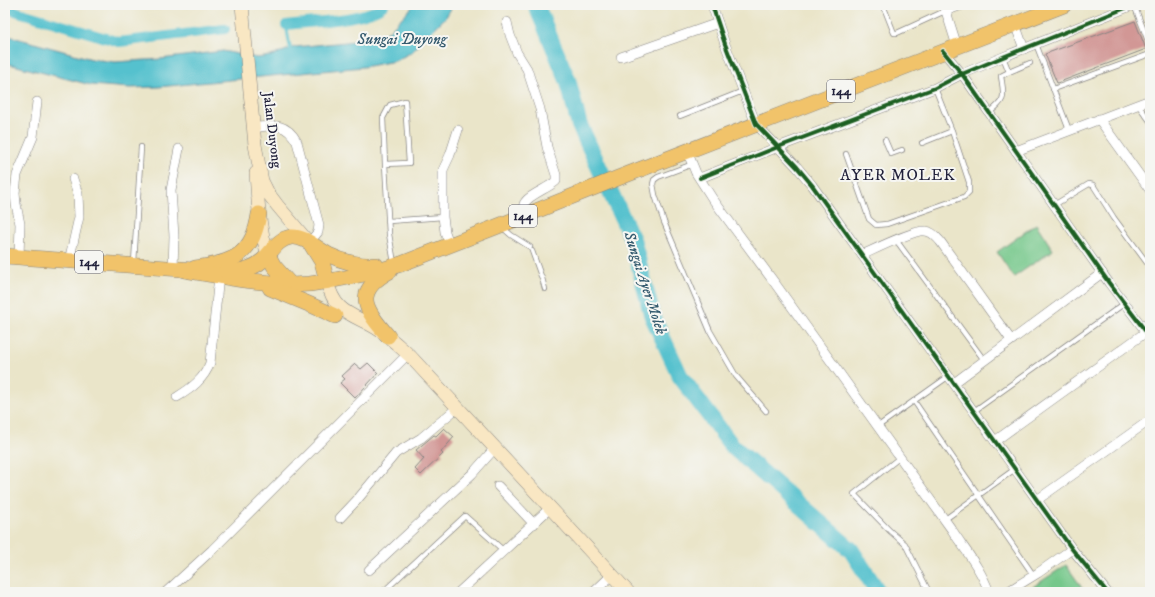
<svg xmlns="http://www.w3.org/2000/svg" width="1155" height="597" font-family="'IM FELL DW Pica',serif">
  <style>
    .green { fill: #75c78a; stroke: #4c7462 }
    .water { fill: #55c1ce; stroke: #3c7284 }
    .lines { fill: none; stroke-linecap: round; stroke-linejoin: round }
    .stream { stroke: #55c1ce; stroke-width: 3 }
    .canal { stroke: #55c1ce; stroke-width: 10 }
    .river { stroke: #55c1ce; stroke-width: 17 }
    .building { fill: #d29795 }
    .service-casing { stroke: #868482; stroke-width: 6 }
    .minor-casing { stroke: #868482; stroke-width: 10 }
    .secondary-casing { stroke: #868482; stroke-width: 14 }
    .primary-casing { stroke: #868482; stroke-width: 16 }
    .service { stroke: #fff; stroke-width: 4.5 }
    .minor { stroke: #fff; stroke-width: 9 }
    .secondary { stroke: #f9e7c3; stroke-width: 13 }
    .primary { stroke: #f1c36a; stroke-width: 15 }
    .cycleway-casing { stroke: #f6f6f2; stroke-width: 6 }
    .cycleway { stroke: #1b5e20; stroke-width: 4 }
    .labels { text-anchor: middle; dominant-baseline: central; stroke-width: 4; stroke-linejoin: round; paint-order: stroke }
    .shield { fill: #f6f6f2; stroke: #626272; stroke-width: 1 }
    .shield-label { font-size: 13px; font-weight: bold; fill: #22223b }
    .street-label { font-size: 14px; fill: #22223b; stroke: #f6f6f2 }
    .water-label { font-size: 15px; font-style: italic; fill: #345a6e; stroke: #f6f6f2 }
    .quarter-label { font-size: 16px; letter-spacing: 1px; fill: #22223b; stroke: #f6f6f2 }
  </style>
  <rect width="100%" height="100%" fill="#f6f6f2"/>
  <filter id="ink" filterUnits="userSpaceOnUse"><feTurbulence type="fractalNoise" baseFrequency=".025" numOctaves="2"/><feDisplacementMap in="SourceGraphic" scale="8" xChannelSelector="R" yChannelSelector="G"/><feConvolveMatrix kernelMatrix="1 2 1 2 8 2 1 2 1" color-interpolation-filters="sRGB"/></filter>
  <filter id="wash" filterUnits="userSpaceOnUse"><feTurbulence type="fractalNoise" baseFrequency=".012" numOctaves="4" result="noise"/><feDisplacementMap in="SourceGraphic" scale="16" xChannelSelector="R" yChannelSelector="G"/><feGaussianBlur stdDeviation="0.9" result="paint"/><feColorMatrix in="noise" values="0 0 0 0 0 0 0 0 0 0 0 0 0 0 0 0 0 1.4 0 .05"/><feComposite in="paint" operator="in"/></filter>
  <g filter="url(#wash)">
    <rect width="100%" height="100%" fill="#eae5c9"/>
    <g class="green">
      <polygon points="1036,224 1053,250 1014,277 997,252"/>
      <polygon points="1066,565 1085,592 1025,592"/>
    </g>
    <polygon class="water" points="414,5 453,5 446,17 425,38 412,52 395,61 363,67 158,87 130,88 91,85 5,63 5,35 92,59 115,62 161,59 223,51 257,58 271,56 295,47 357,41 377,36 388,32"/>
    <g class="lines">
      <polyline class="stream" points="286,25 291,52"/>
      <g class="canal">
        <polyline points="5,8 119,42 225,29"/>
        <path d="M 286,25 C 310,22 367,20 384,5"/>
      </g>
      <polyline class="river" points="536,5 568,81 579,124 633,241 652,315 680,376 732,446 851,550 878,592"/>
    </g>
    <g id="blocks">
      <g class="building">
        <polygon points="1135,21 1146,49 1057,83 1045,54"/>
        <polygon points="368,363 378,373 355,398 340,383 345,379 342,376 355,364 361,369"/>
        <polygon points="444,428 454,437 441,452 443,454 421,475 415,469 424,459 416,450 434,435 436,436"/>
      </g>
    </g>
  </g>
  <g filter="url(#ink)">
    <use href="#blocks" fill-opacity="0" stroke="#868482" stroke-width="1"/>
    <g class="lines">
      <defs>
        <g id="service">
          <polyline points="883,5 894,33 897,33 945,11"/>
          <polyline points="1134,5 1150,46"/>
          <polyline points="1036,44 1069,130"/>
          <polyline points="1009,72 1030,63"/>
          <polyline points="1053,89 1150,54"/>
          <polyline points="1138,105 1150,121"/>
          <path d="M 989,113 C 1007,99 1004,97 1001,76 L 1009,72 L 1003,57"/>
          <polyline points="680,116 743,91"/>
          <polyline points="885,140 891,154 902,150"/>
          <polyline points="922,143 952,131"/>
          <polyline points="846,154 869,219 876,225 887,224 964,197 969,192 969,182 952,131 935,88"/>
          <polyline points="385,164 383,118 390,105 405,101 409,163 385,164 389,234 394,263"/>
          <polyline points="693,164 658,177 654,180 653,184 655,195 664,222 710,331 736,376 766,411"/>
          <polyline points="1054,205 1089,184 1093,185 1114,218 1150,267"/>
          <polyline points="389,221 443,217"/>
          <polyline points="502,227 511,235 530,247"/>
          <polyline points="896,240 984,360"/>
          <polyline points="532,251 541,276"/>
          <polyline points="134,263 141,147"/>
          <polyline points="542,278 545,289"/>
          <polyline points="914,401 1034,576"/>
          <polyline points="974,411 1125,303"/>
          <polyline points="877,427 949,376"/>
          <polyline points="899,458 854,494 890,531 905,544 929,592"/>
          <polyline points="944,520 1015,469"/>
          <polyline points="383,592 465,516 504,551"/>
        </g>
        <g id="minor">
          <polyline points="712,5 725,44 756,124 797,167 812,185 1072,549 1107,592"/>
          <polyline points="944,5 957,46"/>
          <polyline points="945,11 962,5"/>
          <path d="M 507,22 L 510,35 L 517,53 L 527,69 L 540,109 L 547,147 L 556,175 L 556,181 C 549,188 528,195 524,204 C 523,208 523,213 522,217"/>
          <polyline points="1015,24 1024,49"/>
          <polyline points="943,51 962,74 1109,283 1150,337"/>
          <polyline points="621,57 718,23"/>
          <polyline points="1099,119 1150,190"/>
          <path d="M 253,128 C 274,125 286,122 297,142 L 319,225 L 318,232 L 309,243"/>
          <path d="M 687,151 L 696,173 L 712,198 L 774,282 L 952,530 C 965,550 981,569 989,592"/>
          <polyline points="1016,151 1150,100"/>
          <polyline points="700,178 778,147 935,88 962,74 1003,57 1133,5"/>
          <polyline points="450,246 445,232 443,217 443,170 450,155 458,130"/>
          <path d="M 862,255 C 873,250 916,229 925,231 C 932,231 936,237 940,241 L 1011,340"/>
          <polyline points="19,257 20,224 16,204 15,193 17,175 33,137 37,102"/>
          <polyline points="69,261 79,217 78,194 73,179"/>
          <polyline points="173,269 174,236 171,190 179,149"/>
          <polyline points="954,383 1102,273"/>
          <path d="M 177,397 C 192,388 204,379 210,363 L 219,276"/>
          <polyline points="995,441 1146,332"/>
          <polyline points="498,486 534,524"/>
          <polyline points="1037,500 1150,420"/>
          <polyline points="340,518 357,500 396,453 421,438 457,408"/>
          <polyline points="369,570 472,474 495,448"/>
          <polyline points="166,592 212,550 408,354"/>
          <polyline points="459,592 550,508"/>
          <polyline points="594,592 612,575"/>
          <polyline points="1007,592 1038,573 1072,549"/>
        </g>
        <g id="secondary">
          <polyline points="242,5 255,145 262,181 268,193 277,205 309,243"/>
          <path d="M 256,173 C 258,201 259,228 268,255"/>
          <path d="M 327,281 C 335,314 351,313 376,328 C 389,336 399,346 410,356 L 628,592"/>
        </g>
        <g id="primary">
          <polyline points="312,246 322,262 327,281"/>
          <polyline points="268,255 274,266 291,285"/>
          <polyline points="5,256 194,270"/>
          <path d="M 195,268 C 233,263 253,255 259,214"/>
          <polyline points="184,270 243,280 291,285 310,284 329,281 375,272 401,264 506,223 618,178 1064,5"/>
          <path d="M 226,271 C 240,272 253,269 263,260 C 272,252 277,239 291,237 C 305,236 317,249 329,255 C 344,262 359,266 376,265"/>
          <polyline points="270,288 311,305 335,316"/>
          <path d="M 388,336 C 365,310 352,292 390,271"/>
        </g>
      </defs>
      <use href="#service" class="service-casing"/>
      <use href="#minor" class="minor-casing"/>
      <use href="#secondary" class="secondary-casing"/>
      <use href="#primary" class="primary-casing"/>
      <use href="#service" class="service"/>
      <use href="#minor" class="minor"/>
      <use href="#secondary" class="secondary"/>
      <use href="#primary" class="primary"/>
      <defs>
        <g id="cycleway">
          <polyline points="712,5 725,44 756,124 797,167 812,185 1072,549 1107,592"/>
          <polyline points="943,51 962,74 1109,283 1150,337"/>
          <polyline points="700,178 778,147 935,88 962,74 1003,57 1133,5"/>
        </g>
      </defs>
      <use href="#cycleway" class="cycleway-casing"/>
      <use href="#cycleway" class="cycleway"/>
    </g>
  </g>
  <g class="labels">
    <g class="shield">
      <rect x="827" y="80" width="28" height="22" rx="3"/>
      <rect x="509" y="205" width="28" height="22" rx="3"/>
      <rect x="75" y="251" width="28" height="22" rx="3"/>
    </g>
    <g class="shield-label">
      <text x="841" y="91">144</text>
      <text x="523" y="216">144</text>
      <text x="89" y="262">144</text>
    </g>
    <g class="street-label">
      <text transform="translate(272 130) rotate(83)">Jalan Duyong</text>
    </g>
    <g class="water-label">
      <text x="402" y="39">Sungai Duyong</text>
      <text transform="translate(645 283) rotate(72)">Sungai Ayer Molek</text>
    </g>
    <g class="quarter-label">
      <text x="898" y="175">AYER MOLEK</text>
    </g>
  </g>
  <rect width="1155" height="597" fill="none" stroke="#f6f6f2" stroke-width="20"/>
</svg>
